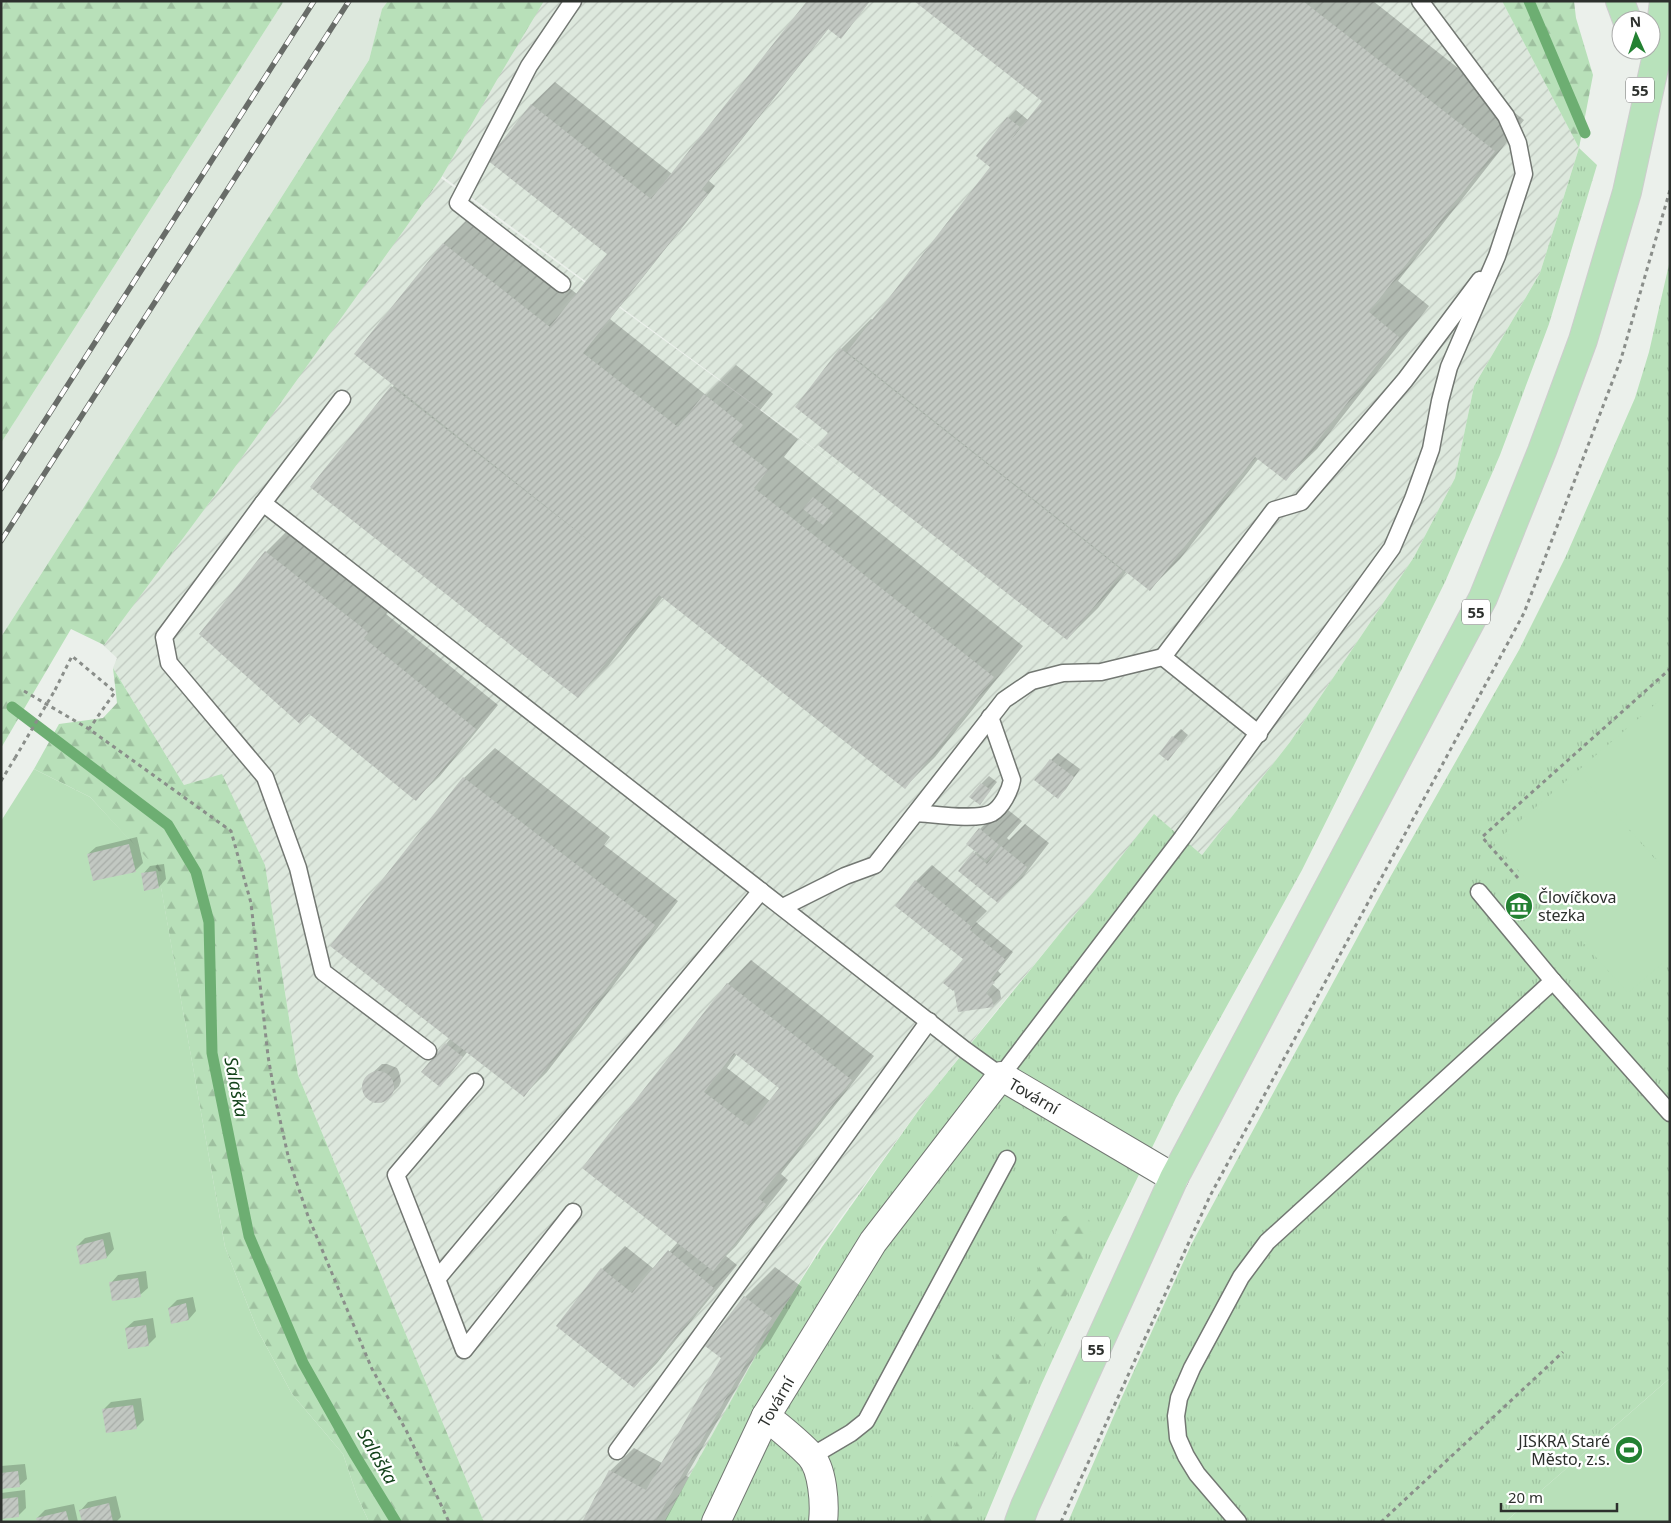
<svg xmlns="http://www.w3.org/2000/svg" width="1671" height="1523" font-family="'Noto Sans',sans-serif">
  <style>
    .built { fill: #dde8dd }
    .industrial { fill: url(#industrial-furrows) }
    .grass { fill: url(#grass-tufts) }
    .forest { fill: url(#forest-firs) }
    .garden { fill: #b8e0b9 }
    .shadow { fill: #0003; fill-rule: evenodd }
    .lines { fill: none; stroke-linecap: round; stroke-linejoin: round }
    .stream { stroke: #6dae72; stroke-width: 11 }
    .building { fill: url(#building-hatch); fill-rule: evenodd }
    .lane-casing { stroke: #737873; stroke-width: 19 }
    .street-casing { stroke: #737873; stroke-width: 30 }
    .primary-casing { stroke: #cdcdcd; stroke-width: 30 }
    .path { stroke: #8a8e8a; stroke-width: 3; stroke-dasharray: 4 4; stroke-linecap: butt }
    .lane { stroke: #fff; stroke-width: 16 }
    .street { stroke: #fff; stroke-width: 28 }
    .primary { stroke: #b8e2bb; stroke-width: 28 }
    .rail-casing { stroke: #686c68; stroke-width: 5.5 }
    .rail { stroke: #fff; stroke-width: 4; stroke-dasharray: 11; stroke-linecap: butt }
    .path-bridge { stroke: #8a8e8a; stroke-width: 3; stroke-dasharray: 4 4; stroke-linecap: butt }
    .labels { text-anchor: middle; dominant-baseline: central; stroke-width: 4.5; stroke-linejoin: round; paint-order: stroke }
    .shield { fill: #fff; stroke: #6c6e6c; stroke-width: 1 }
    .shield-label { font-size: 15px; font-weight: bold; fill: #2d302d }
    .poi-label { font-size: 16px; fill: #2d302d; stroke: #fff; text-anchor: start }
    .street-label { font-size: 16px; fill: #2d302d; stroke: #fff }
    .water-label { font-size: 18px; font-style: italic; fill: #14431b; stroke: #fff }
  </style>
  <defs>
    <pattern id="industrial-furrows" width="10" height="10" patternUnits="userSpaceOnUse" patternTransform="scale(1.25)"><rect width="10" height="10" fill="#dde8dd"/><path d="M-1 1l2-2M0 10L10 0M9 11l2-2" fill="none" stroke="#bec7be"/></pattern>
    <pattern id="grass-tufts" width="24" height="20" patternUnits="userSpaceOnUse" patternTransform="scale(1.25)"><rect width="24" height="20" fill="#b8e0b9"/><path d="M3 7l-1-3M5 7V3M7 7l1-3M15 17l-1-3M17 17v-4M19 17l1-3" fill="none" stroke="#9ec09f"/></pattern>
    <pattern id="forest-firs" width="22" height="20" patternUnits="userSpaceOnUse" patternTransform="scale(1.25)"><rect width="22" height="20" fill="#b8e0b9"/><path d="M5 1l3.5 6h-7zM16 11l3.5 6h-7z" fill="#9ec09f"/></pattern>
    <pattern id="building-hatch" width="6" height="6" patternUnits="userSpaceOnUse" patternTransform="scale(1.25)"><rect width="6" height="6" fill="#c2c8c2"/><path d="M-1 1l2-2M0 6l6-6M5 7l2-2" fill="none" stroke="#a7aca7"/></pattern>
  </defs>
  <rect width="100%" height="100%" fill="#ebf0eb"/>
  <polygon class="built" points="284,1 388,1 382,10 369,60 1,637 1,443"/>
  <polygon class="industrial" points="541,1 1502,1 1579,148 1540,273 1474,386 1455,478 1414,557 1290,742 1202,855 1156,816 1001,1005 930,1094 822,1244 776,1321 664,1522 484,1522 298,1075 265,865 222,775 184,785 113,668 117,658 103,645 215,495 361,277 441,178 880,497 442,176"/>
  <g class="grass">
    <polygon points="1579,148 1597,165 1549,324 1500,455 1445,582 1302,870 1176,1098 1104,1247 1041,1385 984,1522 664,1522 774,1323 822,1247 930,1094 1107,875 1154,814 1202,855 1290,742 1414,557 1455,478 1474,386 1540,273"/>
    <polygon points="1670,260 1670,1378 1505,1522 1068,1522 1122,1397 1192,1243 1388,881 1519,650 1566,556 1635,398 1649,352"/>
  </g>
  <g class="forest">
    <polygon points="1,1 284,1 1,443"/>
    <polygon points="388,1 544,1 498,78 441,178 215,495 104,645 71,629 1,748 1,637 369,60 382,9"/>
    <polygon points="1502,1 1574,1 1576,18 1593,75 1579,148"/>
    <polygon points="113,668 184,785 222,774 265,865 298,1075 484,1522 369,1522 357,1496 343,1454 292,1394 257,1329 225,1247 158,871 90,797 34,769 59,724 103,718 117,703"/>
    <polygon points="1084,1208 1092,1227 1083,1263 1063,1302 966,1522 920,1522 972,1408 1063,1217"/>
  </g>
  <g class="garden">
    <polygon points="1670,689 1670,874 1583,778 1670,876 1670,957 1628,993 1494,843 1660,700 1659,698"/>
    <polygon points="34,769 90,797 158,870 225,1247 257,1329 292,1394 343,1454 357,1496 369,1522 1,1522 1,821"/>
    <polygon points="1670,1378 1670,1522 1505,1522"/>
  </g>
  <g class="shadow">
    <polygon points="808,1 870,1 848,29 829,28 709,181 715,186 610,319 706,395 736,365 773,394 760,410 798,439 784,457 1023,646 935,757 905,787 663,597 608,666 578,696 312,487 394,385 356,354 444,243 474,213 577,294 609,254 531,105 555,82 672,174"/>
    <polygon points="916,1 1373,1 1524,120 1398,281 1429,306 1317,449 1286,479 1259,458 1180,559 1150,589 1127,571 1098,608 1067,639 830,433 841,349 871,319 873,320 996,162 978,155 1008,118 1016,110 1028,120 1043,101"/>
    <polygon points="289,529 390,609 386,614 498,705 440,776 416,799 310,713 300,722 266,552"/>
    <polygon points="1181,729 1188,735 1168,759 1173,737"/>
    <polygon points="495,748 610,837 604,845 678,901 547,1072 524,1095 468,1051 447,1078 446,1044 451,1038 332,946 464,778"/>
    <polygon points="1058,753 1080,769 1066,789 1058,797 1051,760"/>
    <polygon points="989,776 997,782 980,803 982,783"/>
    <polygon points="1003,806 1022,821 1007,838 1009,840 1025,824 1049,843 1022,878 998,901 974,853 977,851 980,829"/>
    <polygon points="137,837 143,863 135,871 88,854 96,847"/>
    <polygon points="164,864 166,879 159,887 143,874 150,866"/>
    <polygon points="932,865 987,911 976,922 1013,952 998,971 1001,974 992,984 1000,991 1001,998 993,1006 964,959 897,906 916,881"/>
    <path d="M 751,960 L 874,1056 L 781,1174 L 788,1180 L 736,1246 L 726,1256 L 737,1265 L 657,1363 L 634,1387 L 602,1269 L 625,1246 L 654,1269 L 678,1242 L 584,1168 L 728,984 ZM 737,1054 L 780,1088 L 770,1101 L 727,1068 Z"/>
    <polygon points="382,1064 387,1064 397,1068 399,1072 401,1081 399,1086 387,1098 378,1101 368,1097 366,1094 364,1083 370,1075"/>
    <polygon points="110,1232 114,1249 107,1257 77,1246 85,1238"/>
    <polygon points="775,1267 802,1287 770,1341 755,1356 686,1476 689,1477 665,1522 583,1522 610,1471 634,1448 662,1463 722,1358 745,1297"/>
    <polygon points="146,1271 148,1288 140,1295 111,1283 118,1275"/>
    <polygon points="193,1297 196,1311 189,1319 172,1323 169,1308 177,1300"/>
    <polygon points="153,1318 156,1337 148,1345 126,1328 134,1321"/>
    <polygon points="141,1398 144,1420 136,1428 104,1409 111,1402"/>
    <polygon points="25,1464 27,1479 19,1486 1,1488 1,1466"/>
    <polygon points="25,1490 26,1508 19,1515 1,1518 1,1493"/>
    <polygon points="116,1496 121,1517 116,1522 83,1522 81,1510 88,1502"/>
    <polygon points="74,1504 78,1522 38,1522 37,1518 45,1510"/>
  </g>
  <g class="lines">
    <g class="stream">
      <polyline points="1529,1 1585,133"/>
      <polyline points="12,707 168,825 196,872 209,922 212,1053 249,1236 303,1363 355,1455 396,1522"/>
    </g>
  </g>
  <g class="building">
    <polygon points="807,1 870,1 841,39 828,29 702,189 708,194 583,353 678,427 704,394 743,425 731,441 768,470 754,488 994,677 905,789 659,595 578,698 310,487 391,386 606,554 354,354 443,243 550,327 607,254 487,160 531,104 651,199"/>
    <polygon points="914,1 1303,1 1495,151 1369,312 1399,337 1286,481 1255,457 1150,591 847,352 990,167 976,156 1007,117 1020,127 1011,140 1042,101"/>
    <polygon points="840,348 1123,571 1067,640 818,445 828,433 795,407"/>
    <polygon points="813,497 833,513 823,525 803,509"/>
    <polygon points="265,551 364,629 368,633 364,638 476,729 416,801 308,713 300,724 199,634"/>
    <polygon points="1172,736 1182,743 1168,761 1159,754"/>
    <polygon points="1050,759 1074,777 1058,799 1034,780"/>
    <polygon points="463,777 655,925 524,1097 330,946"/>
    <polygon points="981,783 991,790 980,805 969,797"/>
    <polygon points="979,828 999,845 986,860 966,844"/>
    <polygon points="129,844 136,872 93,881 87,854"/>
    <polygon points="1001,846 1027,867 998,903 958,871 973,852 987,864"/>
    <polygon points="156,871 159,888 144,891 141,873"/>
    <polygon points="915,880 972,927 970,930 1006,960 991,979 995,983 993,984 986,993 992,999 994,1007 958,1012 954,990 953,991 943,983 963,959 895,906"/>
    <path d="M 727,983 L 852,1080 L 758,1198 L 766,1204 L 713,1271 L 582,1168 ZM 734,1053 L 779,1088 L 749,1126 L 704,1092 Z"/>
    <polygon points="445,1043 463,1057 440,1087 421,1072"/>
    <circle cx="378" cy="1087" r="16"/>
    <polygon points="103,1239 107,1258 80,1265 76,1246"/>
    <polygon points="668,1250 715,1289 634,1388 556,1326 601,1268 632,1293"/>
    <polygon points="138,1278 141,1297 112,1301 109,1282"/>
    <polygon points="744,1296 772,1318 655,1522 582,1522 609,1470 646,1490 721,1358 705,1346"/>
    <polygon points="186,1303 189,1320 171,1324 168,1308"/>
    <polygon points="146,1325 149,1346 128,1349 125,1328"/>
    <polygon points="133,1405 137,1429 106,1433 102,1409"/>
    <polygon points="18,1471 20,1487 1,1489 1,1473"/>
    <polygon points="18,1497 19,1517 1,1519 1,1499"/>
    <polygon points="109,1503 113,1522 82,1522 79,1510"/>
    <polygon points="66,1511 69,1522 37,1522 36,1518"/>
  </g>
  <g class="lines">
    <defs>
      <g id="lane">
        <polyline points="562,284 458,203 529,66 573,1"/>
        <polyline points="263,503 342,399"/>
        <polyline points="1259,734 1163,657 1274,510 1301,502 1405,380 1480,280"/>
        <path d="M 916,813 C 934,814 976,821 992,813 C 1002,807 1010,791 1012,780 L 990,717"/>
        <polyline points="1479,892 1553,981 1670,1113"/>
        <polyline points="783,907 845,876 875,865 1004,700 1032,681 1063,673 1101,672 1163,657"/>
        <polyline points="428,1051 323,972 298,868 265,777 169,663 164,637 263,503 965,1050 1001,1076 1182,838 1392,548 1413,499 1431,449 1440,401 1449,367 1497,256 1524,174 1518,143 1506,116 1420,1"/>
        <polyline points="475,1082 396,1175 437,1279 761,891"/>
        <polyline points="437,1279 464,1350 573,1212"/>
        <polyline points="617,1451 929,1021"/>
        <polyline points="812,1456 851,1433 866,1421 1007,1159"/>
        <polyline points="1238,1522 1197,1474 1186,1456 1178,1438 1176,1416 1179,1398 1192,1368 1241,1277 1267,1242 1553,981"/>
      </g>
      <g id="street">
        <path d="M 766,1416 C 781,1429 797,1441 810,1455 C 823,1469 825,1504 823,1522"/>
        <polyline points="716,1522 766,1416 873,1242 1001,1076 1174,1178"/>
      </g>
      <g id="primary">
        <polyline points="1620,1 1627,20"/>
        <polyline points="1019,1522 1025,1506 1174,1178 1483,598 1542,451 1583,340 1627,192 1658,50 1664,1"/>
      </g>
    </defs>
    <use href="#lane" class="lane-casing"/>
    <use href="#street" class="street-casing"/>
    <use href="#primary" class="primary-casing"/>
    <g class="path">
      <polyline points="55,690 72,656 115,692 89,729"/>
      <polyline points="24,691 89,729 231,831 251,903 268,1056 276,1102 289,1160 308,1216 372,1369 407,1432 449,1522"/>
      <polyline points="1,781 15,758"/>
      <polyline points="1518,878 1482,837 1670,669"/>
      <polyline points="1061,1522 1210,1196 1524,613 1621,359 1670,190"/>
      <polyline points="1381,1522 1563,1352"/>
    </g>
    <use href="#lane" class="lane"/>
    <use href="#street" class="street"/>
    <use href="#primary" class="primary"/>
    <defs>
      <g id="rail">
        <polyline points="1,489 314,1"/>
        <polyline points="1,541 349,1"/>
      </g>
    </defs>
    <use href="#rail" class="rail-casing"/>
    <use href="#rail" class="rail"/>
    <polyline class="path-bridge" points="15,758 55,690"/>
  </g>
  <defs>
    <symbol id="museum-disc" viewBox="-11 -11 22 22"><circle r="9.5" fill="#238132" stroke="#fff"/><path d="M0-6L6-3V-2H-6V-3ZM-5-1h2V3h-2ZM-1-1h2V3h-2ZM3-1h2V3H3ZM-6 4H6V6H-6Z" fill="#fff"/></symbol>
    <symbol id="stadium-disc" viewBox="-11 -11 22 22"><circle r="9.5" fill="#238132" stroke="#fff"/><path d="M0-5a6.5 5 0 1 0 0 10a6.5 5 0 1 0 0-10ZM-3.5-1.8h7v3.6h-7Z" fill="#fff"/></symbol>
  </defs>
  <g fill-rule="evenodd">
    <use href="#museum-disc" x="1503" y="890" width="32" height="32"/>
    <use href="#stadium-disc" x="1613" y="1434" width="32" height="32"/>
  </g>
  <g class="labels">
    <g class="shield">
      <rect x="1626" y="77.5" width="28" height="25" rx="4"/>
      <rect x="1462" y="599.5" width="28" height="25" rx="4"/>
      <rect x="1082" y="1336.5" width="28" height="25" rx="4"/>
    </g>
    <g class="shield-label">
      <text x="1640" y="90">55</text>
      <text x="1476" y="612">55</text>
      <text x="1096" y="1349">55</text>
    </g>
    <g class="poi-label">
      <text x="1538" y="897">Človíčkova<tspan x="1538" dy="18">stezka</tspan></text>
      <text x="1610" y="1441" text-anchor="end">JISKRA Staré<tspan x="1610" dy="18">Město, z.s.</tspan></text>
    </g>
    <g class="street-label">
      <text transform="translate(1034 1096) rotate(30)">Tovární</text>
      <text transform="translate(776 1402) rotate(-60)">Tovární</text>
    </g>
    <g class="water-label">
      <text transform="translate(237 1087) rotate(79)">Salaška</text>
      <text transform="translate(378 1456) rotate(60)">Salaška</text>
    </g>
  </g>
  <rect width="1671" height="1523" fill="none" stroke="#2d302d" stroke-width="5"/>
  <g transform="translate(1636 35) rotate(357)"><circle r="24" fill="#ffffff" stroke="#abacab"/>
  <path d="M0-4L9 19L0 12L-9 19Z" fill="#238132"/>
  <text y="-8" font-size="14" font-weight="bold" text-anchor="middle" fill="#2d302d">N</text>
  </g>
  <path d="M1501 1503v8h116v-8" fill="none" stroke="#2d302d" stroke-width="2.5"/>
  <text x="1508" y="1503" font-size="15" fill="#2d302d" stroke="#ffffff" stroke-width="4" paint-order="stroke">20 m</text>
</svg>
